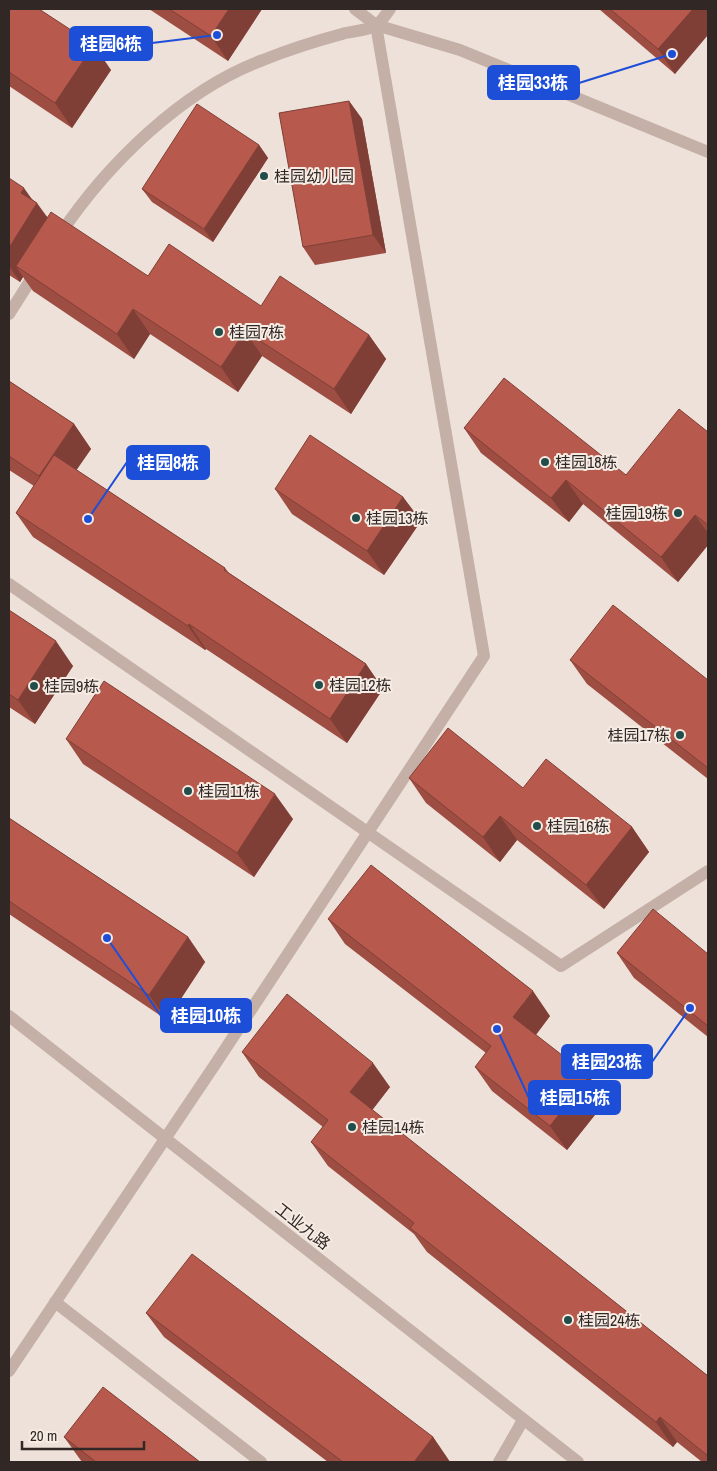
<svg xmlns="http://www.w3.org/2000/svg" width="717" height="1471" font-family="'Archivo Narrow','Noto Sans SC',sans-serif">
  <style>
    .lines { fill: none; stroke-linecap: round; stroke-linejoin: round }
    .minor { stroke: #c4b0a6; stroke-width: 12 }
    .wall { fill: #9d4d42 }
    .shaded-wall { fill: #803f36 }
    .building { fill: #b75a4d; stroke: #803f36 }
    .poi-dot { fill: #214d4b; stroke: #f6ece4; stroke-width: 2 }
    .labels { text-anchor: middle; dominant-baseline: central; stroke-width: 4; stroke-linejoin: round; paint-order: stroke }
    .poi-label { font-size: 16px; fill: #312826; stroke: #f6ece4; text-anchor: start }
    .street-label { font-size: 16px; fill: #312826; stroke: #f6ece4 }
    .leader { fill: none; stroke: #1d4ed8; stroke-width: 2 }
    .callout-dot { fill: #1d4ed8; stroke: #f6ece4; stroke-width: 2 }
    .callout { fill: #1d4ed8; stroke: #1d4ed8; stroke-width: 2 }
    .callout-label { font-size: 18px; text-anchor: middle; font-weight: bold; fill: #fff }
  </style>
  <rect width="100%" height="100%" fill="#ede1d9"/>
  <g class="lines">
    <g class="minor">
      <polyline points="355,9 376,25 460,50 708,152"/>
      <path d="M 59,236 C 106,165 182,90 263,60 C 288,50 316,41 342,34 C 352,31 366,31 375,26 C 381,23 386,14 390,9"/>
      <polyline points="9,314 37,270"/>
      <polyline points="9,584 561,966 708,871"/>
      <polyline points="9,1016 578,1462"/>
      <polyline points="55,1302 261,1462"/>
      <polyline points="9,1371 216,1063 484,656 376,25"/>
      <polyline points="499,1462 523,1420"/>
    </g>
  </g>
  <g class="wall">
    <polygon points="9,9 111,70 72,128 9,86"/>
    <polygon points="149,9 262,9 228,61"/>
    <polygon points="599,9 708,9 675,74"/>
    <polygon points="349,101 362,119 386,253 315,265 303,247"/>
    <polygon points="259,145 268,158 213,242 152,202 142,189"/>
    <polygon points="9,178 33,200 48,218 148,276 369,335 386,359 351,414 262,356 238,392 150,334 134,359 33,291 23,277 20,282 9,275"/>
    <polygon points="9,381 74,424 91,449 76,470 225,568 229,573 366,664 383,689 347,743 206,649 205,650 33,537 16,513 34,486 9,470"/>
    <polygon points="464,428 626,475 708,432 708,545 678,582 583,504 569,522 481,453"/>
    <polygon points="275,489 403,497 421,521 384,575 292,514"/>
    <polygon points="9,610 73,666 35,724 9,707"/>
    <polygon points="570,660 708,680 708,779 587,684"/>
    <polygon points="66,739 293,819 254,877 83,764"/>
    <polygon points="409,778 523,788 632,827 649,852 604,909 517,840 500,862 426,803"/>
    <polygon points="9,818 188,937 205,962 167,1020 9,914"/>
    <polygon points="328,919 550,1016 536,1035 606,1101 567,1150 492,1091 475,1067 486,1053 345,944"/>
    <polygon points="617,953 708,954 708,1037 634,978"/>
    <polygon points="242,1052 390,1087 372,1110 708,1376 708,1462 702,1462 677,1442 673,1447 427,1252 414,1234 328,1166 311,1142 323,1127 259,1077"/>
    <polygon points="146,1313 433,1437 450,1462 328,1462 164,1337"/>
    <polygon points="64,1437 200,1462 82,1462"/>
  </g>
  <g class="shaded-wall">
    <polygon points="229,9 262,9 228,61 211,36"/>
    <polygon points="693,9 708,9 708,35 675,74 658,49"/>
    <polygon points="94,45 111,70 72,128 55,103"/>
    <polygon points="349,101 362,119 386,253 373,235"/>
    <polygon points="259,145 268,158 213,242 204,229"/>
    <polygon points="24,188 36,205 37,203 55,228 16,266 23,277 20,282 9,266 9,248 21,193"/>
    <polygon points="133,309 150,334 134,359 117,334"/>
    <polygon points="245,331 262,356 238,392 221,367"/>
    <polygon points="369,335 386,359 351,414 334,389"/>
    <polygon points="74,424 91,449 56,500 39,476"/>
    <polygon points="566,480 583,504 569,522 551,498"/>
    <polygon points="403,497 421,521 384,575 367,551"/>
    <polygon points="695,515 708,533 708,545 678,582 661,557"/>
    <polygon points="189,624 206,649 205,650 188,626"/>
    <polygon points="56,641 73,666 35,724 18,700"/>
    <polygon points="366,664 383,689 347,743 330,719"/>
    <polygon points="275,794 293,819 254,877 237,853"/>
    <polygon points="500,816 517,840 500,862 483,837"/>
    <polygon points="632,827 649,852 604,909 586,885"/>
    <polygon points="188,937 205,962 167,1020 149,995"/>
    <polygon points="533,991 550,1016 530,1042 513,1017"/>
    <polygon points="373,1063 390,1087 367,1117 350,1092"/>
    <polygon points="589,1076 606,1101 567,1150 550,1126"/>
    <polygon points="660,1417 677,1442 673,1447 656,1422"/>
    <polygon points="433,1437 450,1462 414,1462"/>
  </g>
  <g class="building">
    <polygon points="9,9 39,9 94,45 55,103 9,72"/>
    <polygon points="169,9 229,9 211,36"/>
    <polygon points="610,9 693,9 658,49"/>
    <polygon points="349,101 373,235 303,247 279,113"/>
    <polygon points="197,104 259,145 204,229 142,189"/>
    <polygon points="9,178 24,188 21,193 37,203 9,248"/>
    <polygon points="51,212 148,276 169,244 261,306 280,276 369,335 334,389 245,331 221,367 133,309 117,334 16,266"/>
    <polygon points="504,378 626,475 679,409 708,432 708,525 695,515 661,557 566,480 551,498 464,428"/>
    <polygon points="9,381 74,424 39,476 9,456"/>
    <polygon points="310,435 403,497 367,551 275,489"/>
    <polygon points="54,455 225,568 224,570 366,664 330,719 189,624 188,626 16,513"/>
    <polygon points="613,605 708,680 708,768 570,660"/>
    <polygon points="9,610 56,641 18,700 9,694"/>
    <polygon points="104,681 275,794 237,853 66,739"/>
    <polygon points="448,728 523,788 546,759 632,827 586,885 500,816 483,837 409,778"/>
    <polygon points="9,818 188,937 149,995 9,901"/>
    <polygon points="371,865 533,991 513,1017 589,1076 550,1126 475,1067 491,1046 328,919"/>
    <polygon points="653,909 708,954 708,1026 617,953"/>
    <polygon points="287,994 373,1063 350,1092 708,1376 708,1456 660,1417 656,1422 410,1228 414,1223 311,1142 328,1120 242,1052"/>
    <polygon points="192,1254 433,1437 414,1462 343,1462 146,1313"/>
    <polygon points="103,1387 200,1462 96,1462 64,1437"/>
  </g>
  <g class="poi-dot">
    <circle cx="264" cy="176" r="5"/>
    <circle cx="219" cy="332" r="5"/>
    <circle cx="545" cy="462" r="5"/>
    <circle cx="678" cy="513" r="5"/>
    <circle cx="356" cy="518" r="5"/>
    <circle cx="319" cy="685" r="5"/>
    <circle cx="34" cy="686" r="5"/>
    <circle cx="680" cy="735" r="5"/>
    <circle cx="188" cy="791" r="5"/>
    <circle cx="537" cy="826" r="5"/>
    <circle cx="352" cy="1127" r="5"/>
    <circle cx="568" cy="1320" r="5"/>
  </g>
  <g class="labels">
    <g class="poi-label">
      <text x="274" y="176">桂园幼儿园</text>
      <text x="229" y="332">桂园7栋</text>
      <text x="555" y="462">桂园18栋</text>
      <text x="668" y="513" text-anchor="end">桂园19栋</text>
      <text x="366" y="518">桂园13栋</text>
      <text x="329" y="685">桂园12栋</text>
      <text x="44" y="686">桂园9栋</text>
      <text x="670" y="735" text-anchor="end">桂园17栋</text>
      <text x="198" y="791">桂园11栋</text>
      <text x="547" y="826">桂园16栋</text>
      <text x="362" y="1127">桂园14栋</text>
      <text x="578" y="1320">桂园24栋</text>
    </g>
    <g class="street-label">
      <text transform="translate(303 1226) rotate(38)">工业九路</text>
    </g>
  </g>
  <path class="leader" d="M217 35L152 43M672 54L579 83M88 519L127 462M107 938L161 1016M690 1008L652 1062M497 1029L529 1098"/>
  <g class="callout-dot">
    <circle cx="217" cy="35" r="5"/>
    <circle cx="672" cy="54" r="5"/>
    <circle cx="88" cy="519" r="5"/>
    <circle cx="107" cy="938" r="5"/>
    <circle cx="690" cy="1008" r="5"/>
    <circle cx="497" cy="1029" r="5"/>
  </g>
  <g class="callout">
    <rect x="70" y="27" width="82" height="33" rx="5"/>
    <rect x="488" y="66" width="91" height="33" rx="5"/>
    <rect x="127" y="446" width="82" height="33" rx="5"/>
    <rect x="161" y="999" width="90" height="33" rx="5"/>
    <rect x="562" y="1045" width="90" height="33" rx="5"/>
    <rect x="529" y="1081" width="91" height="33" rx="5"/>
  </g>
  <g class="callout-label">
    <text x="111" y="50">桂园6栋</text>
    <text x="533" y="89">桂园33栋</text>
    <text x="168" y="469">桂园8栋</text>
    <text x="206" y="1022">桂园10栋</text>
    <text x="607" y="1068">桂园23栋</text>
    <text x="575" y="1104">桂园15栋</text>
  </g>
  <rect width="717" height="1471" fill="none" stroke="#312826" stroke-width="20"/>
  <path d="M22 1441v8h122v-8" fill="none" stroke="#312826" stroke-width="2.5"/>
  <text x="30" y="1441" font-size="15" fill="#312826" stroke="#f6ece4" stroke-width="4" paint-order="stroke">20 m</text>
</svg>
